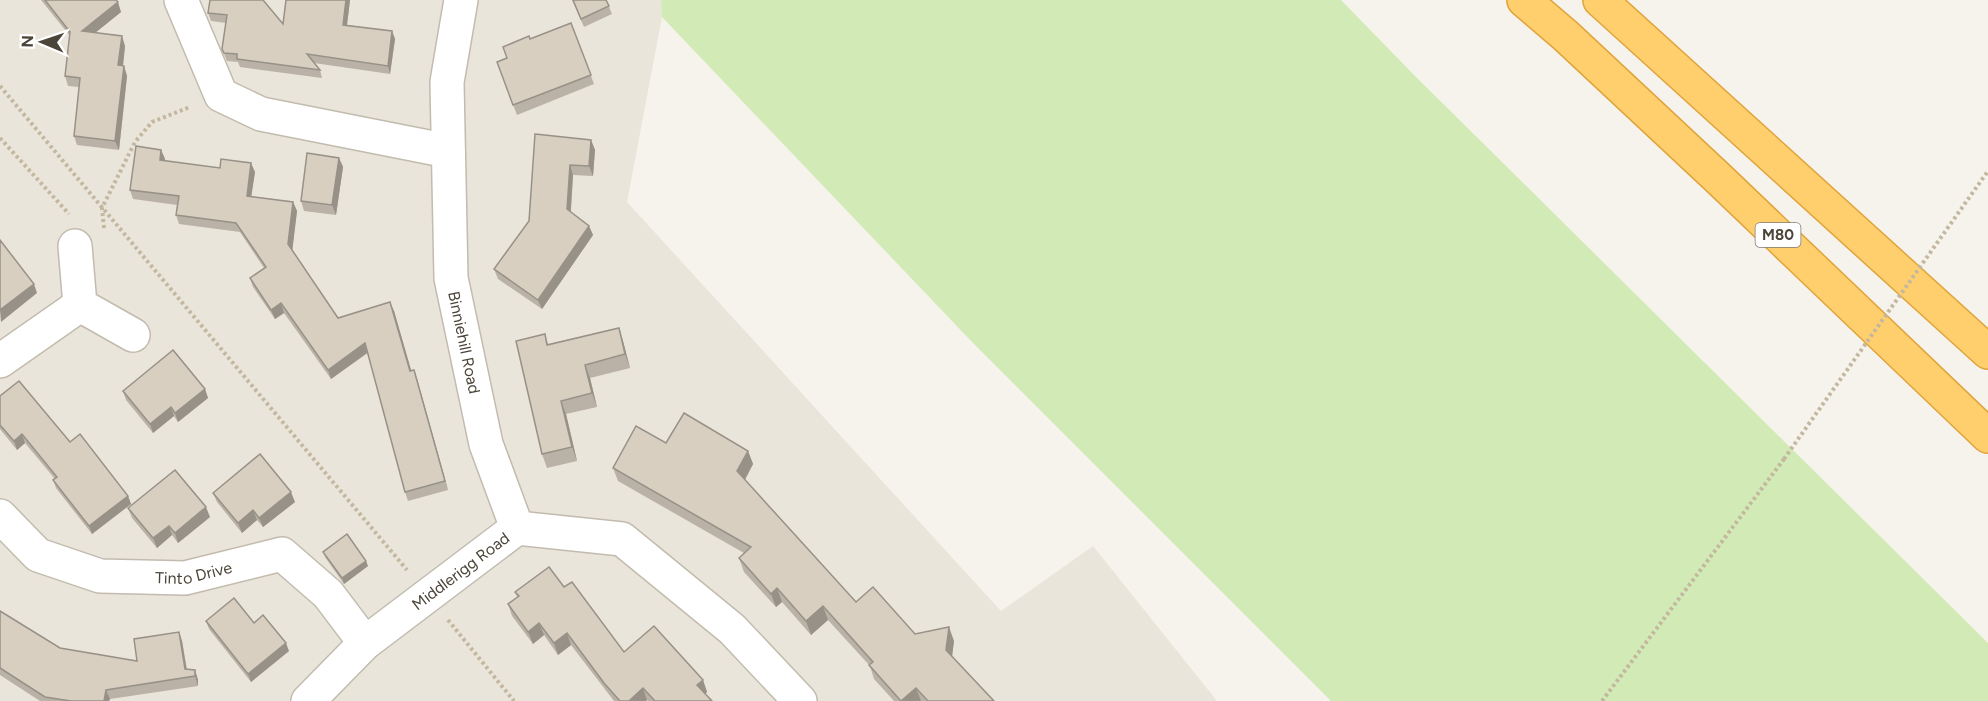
<svg xmlns="http://www.w3.org/2000/svg" width="1988" height="701" font-family="Figtree,sans-serif">
  <style>
    .residential { fill: #eae5da }
    .green { fill: #d2eab5 }
    .lines { fill: none; stroke-linecap: round; stroke-linejoin: round }
    .street-casing { stroke: #c2bbae; stroke-width: 36 }
    .highway-casing { stroke: #e0a43c; stroke-width: 36 }
    .path { stroke: #c4b79f; stroke-width: 4; stroke-dasharray: 3 3; stroke-linecap: butt }
    .street { stroke: #fff; stroke-width: 33 }
    .highway { stroke: #ffcf6e; stroke-width: 33 }
    .path-bridge { stroke: #c4b79f; stroke-width: 4; stroke-dasharray: 3 3; stroke-linecap: butt }
    .wall { fill: #bab2a6 }
    .shaded-wall { fill: #979187 }
    .building { fill: #d8cfc1; stroke: #979187; stroke-width: 1.5 }
    .labels { text-anchor: middle; dominant-baseline: central; stroke-width: 5; stroke-linejoin: round; paint-order: stroke }
    .shield { fill: #fff; stroke: #817c74; stroke-width: 1.5 }
    .shield-label { font-size: 15px; font-weight: bold; fill: #4b4439 }
    .street-label { font-size: 16px; fill: #4b4439; stroke: #fff }
  </style>
  <rect width="100%" height="100%" fill="#f6f3ec"/>
  <polygon class="residential" points="0,0 661,0 662,17 627,202 1001,611 1093,546 1217,701 0,701"/>
  <polygon class="green" points="661,0 1341,0 1415,76 1988,643 1988,701 1331,701 973,343 662,17"/>
  <g class="lines">
    <defs>
      <g id="street">
        <polyline points="181,0 221,95 261,114 448,151"/>
        <path id="s1" d="M 461,0 L 447,82 L 451,278 L 486,444 L 517,528"/>
        <polyline points="75,246 80,305 133,335"/>
        <polyline points="0,361 80,305"/>
        <path id="s2" d="M 0,516 L 38,555 L 100,576 L 185,578 L 282,554 L 328,594 L 365,643"/>
        <path id="s3" d="M 308,701 L 365,643 L 517,528 L 622,539 L 732,629 L 800,701"/>
      </g>
      <g id="highway">
        <polyline points="1524,0 1566,36 1718,178 1988,436"/>
        <polyline points="1600,0 1988,352"/>
      </g>
    </defs>
    <use href="#street" class="street-casing"/>
    <use href="#highway" class="highway-casing"/>
    <g class="path">
      <polyline points="0,86 407,570"/>
      <polyline points="0,138 69,214"/>
      <polyline points="104,228 102,208 135,142 152,122 190,107"/>
      <polyline points="448,620 514,701"/>
      <polyline points="1602,701 1784,459"/>
    </g>
    <use href="#street" class="street"/>
    <use href="#highway" class="highway"/>
    <polyline class="path-bridge" points="1784,459 1988,171"/>
  </g>
  <g class="wall">
    <polygon points="41,0 116,0 121,12 95,33 125,46 123,66 124,66 127,76 119,150 77,145 74,136 79,87 68,86 65,76 70,36"/>
    <polygon points="286,0 350,0 347,25 392,31 395,39 390,74 314,63 320,70 322,78 240,67 238,62 227,61 222,49 226,23 211,21 208,13 283,24"/>
    <polygon points="572,0 606,0 612,14 584,27"/>
    <polygon points="571,23 594,84 517,115 497,62 507,58 530,39"/>
    <polygon points="535,134 591,140 595,150 593,176 573,175 571,212 589,226 593,235 542,309 498,279 494,269 529,221"/>
    <polygon points="161,150 165,159 164,161 255,172 251,196 293,202 297,211 292,250 338,318 394,311 411,371 414,370 417,379 448,490 408,501 405,492 368,353 331,379 284,313 275,319 253,287 250,278 264,268 240,232 179,224 176,215 177,205 133,199 130,190"/>
    <polygon points="339,158 343,167 336,215 304,211 301,201"/>
    <polygon points="619,328 623,341 630,368 590,378 597,407 566,414 577,461 547,468 542,454 545,334 548,344"/>
    <polygon points="205,389 208,398 178,422 174,416 153,433 126,400 123,391"/>
    <polygon points="0,396 70,442 128,496 131,504 92,534 56,488 53,480 55,479 25,443 17,450 0,429"/>
    <polygon points="666,443 748,451 753,464 745,480 856,602 915,634 954,641 952,657 994,701 894,701 874,679 870,666 828,620 811,635 782,602 776,607 744,572 739,558 744,553 618,481 613,468"/>
    <polygon points="213,493 295,502 263,527 257,520 242,533 217,502"/>
    <polygon points="128,508 210,517 178,543 172,535 157,548 132,518"/>
    <polygon points="323,552 368,566 344,584 325,557"/>
    <polygon points="564,587 624,652 703,680 707,692 705,694 712,701 648,701 647,700 646,701 614,701 571,645 558,655 544,635 533,644 512,616 508,604 517,597 515,592"/>
    <polygon points="0,611 60,648 137,661 179,632 182,641 187,669 195,670 198,680 198,686 110,699 109,701 40,701 0,675"/>
    <polygon points="206,621 289,651 251,682 209,629"/>
  </g>
  <g class="shaded-wall">
    <polygon points="346,0 350,0 346,33 343,25"/>
    <polygon points="118,2 121,12 85,41 82,31"/>
    <polygon points="392,31 395,39 390,74 388,66"/>
    <polygon points="122,36 125,46 122,75 118,65"/>
    <polygon points="124,66 127,76 119,150 115,141"/>
    <polygon points="591,140 595,150 593,176 589,166"/>
    <polygon points="161,150 165,159 163,169 160,160"/>
    <polygon points="339,158 343,167 336,215 332,205"/>
    <polygon points="251,163 255,172 250,205 247,196"/>
    <polygon points="570,165 573,175 570,219 567,209"/>
    <polygon points="293,202 297,211 292,253 288,244"/>
    <polygon points="589,226 593,235 542,309 538,300"/>
    <polygon points="34,284 37,293 1,322 0,310"/>
    <polygon points="390,302 394,311 414,380 410,371"/>
    <polygon points="281,303 284,313 275,319 271,310"/>
    <polygon points="619,328 623,341 630,368 625,354"/>
    <polygon points="365,343 368,352 331,379 328,370"/>
    <polygon points="585,365 590,378 597,407 592,393"/>
    <polygon points="414,370 417,379 448,490 445,481"/>
    <polygon points="205,389 208,398 178,422 175,413"/>
    <polygon points="561,401 566,414 577,461 572,447"/>
    <polygon points="171,407 174,416 153,433 150,424"/>
    <polygon points="22,434 25,443 17,450 14,441"/>
    <polygon points="748,451 753,464 742,485 737,471"/>
    <polygon points="291,492 295,502 263,527 259,518"/>
    <polygon points="128,496 131,504 92,534 89,526"/>
    <polygon points="206,507 210,517 178,543 175,533"/>
    <polygon points="253,510 257,520 242,533 238,523"/>
    <polygon points="169,526 172,535 157,548 153,538"/>
    <polygon points="366,561 368,566 344,584 342,578"/>
    <polygon points="777,588 782,602 776,607 771,594"/>
    <polygon points="823,606 828,620 811,635 806,621"/>
    <polygon points="539,623 544,635 533,644 528,632"/>
    <polygon points="949,627 954,641 951,664 946,650"/>
    <polygon points="179,632 182,641 188,679 185,669"/>
    <polygon points="567,633 571,645 558,655 554,643"/>
    <polygon points="286,643 289,651 251,682 248,674"/>
    <polygon points="195,670 198,680 198,686 195,676"/>
    <polygon points="703,680 707,692 702,697 697,685"/>
    <polygon points="643,688 647,700 646,701 629,701"/>
    <polygon points="916,688 921,701 902,701"/>
    <polygon points="106,690 110,699 109,701 104,701"/>
  </g>
  <g class="building">
    <polygon points="45,0 116,0 118,2 82,31 122,36 118,65 124,66 115,141 74,136 80,78 65,76 70,32"/>
    <polygon points="210,0 263,0 283,24 286,0 346,0 343,25 392,31 388,66 307,54 320,70 237,59 237,54 224,53 222,49 227,15 208,13"/>
    <polygon points="573,0 606,0 609,6 581,19"/>
    <polygon points="571,23 591,75 513,105 497,62 507,58 503,47 529,36 530,39"/>
    <polygon points="535,134 591,140 589,166 570,165 567,209 589,226 538,300 494,269 529,221"/>
    <polygon points="136,146 161,150 160,160 220,168 221,159 251,163 247,196 293,202 288,244 338,318 390,302 410,371 414,370 445,481 405,492 365,343 328,370 281,303 271,310 250,278 266,267 236,223 176,215 179,196 130,190"/>
    <polygon points="307,153 339,158 332,205 301,201"/>
    <polygon points="0,240 34,284 0,310"/>
    <polygon points="619,328 625,354 585,365 592,393 561,401 572,447 542,454 516,341 545,334 547,345"/>
    <polygon points="173,350 205,389 175,413 171,407 150,424 123,391"/>
    <polygon points="19,381 70,442 80,434 128,496 89,526 53,480 57,477 22,434 14,441 0,425 0,396"/>
    <polygon points="684,413 748,451 737,471 856,602 873,587 915,634 949,627 946,650 994,701 928,701 916,688 901,701 869,665 873,662 823,606 806,621 777,588 771,594 739,558 751,547 613,468 636,426 666,443"/>
    <polygon points="260,454 291,492 259,518 253,510 238,523 213,493"/>
    <polygon points="175,470 206,507 175,533 169,526 153,538 128,508"/>
    <polygon points="347,534 366,561 342,578 323,552"/>
    <polygon points="549,567 564,587 572,582 624,652 654,626 703,680 697,685 712,701 655,701 643,688 629,701 620,701 604,683 567,633 554,643 539,623 528,632 508,604 519,596 515,592"/>
    <polygon points="234,598 254,623 263,615 286,643 248,674 206,621"/>
    <polygon points="0,611 60,648 137,661 134,639 179,632 185,669 195,670 195,676 106,690 104,701 71,701 45,697 0,668"/>
  </g>
  <g class="labels">
    <rect class="shield" x="1755.5" y="223" width="45" height="24" rx="4.5"/>
    <g class="shield-label">
      <text x="1778" y="235">M80</text>
    </g>
    <g class="street-label">
      <text stroke="none"><textPath href="#s1" startOffset="345">Binniehill Road</textPath></text>
      <text stroke="none"><textPath href="#s2" startOffset="214">Tinto Drive</textPath></text>
      <text stroke="none"><textPath href="#s3" startOffset="201">Middlerigg Road</textPath></text>
    </g>
  </g>
  <g transform="translate(42 42) rotate(272)" stroke="#ffffff" stroke-width="4.5" paint-order="stroke">
  <path d="M0-4.5L10 22L0 15L-10 22Z" fill="#4b4439"/>
  <text y="-9" font-size="16" font-weight="bold" text-anchor="middle" fill="#4b4439">N</text>
  </g>
</svg>
